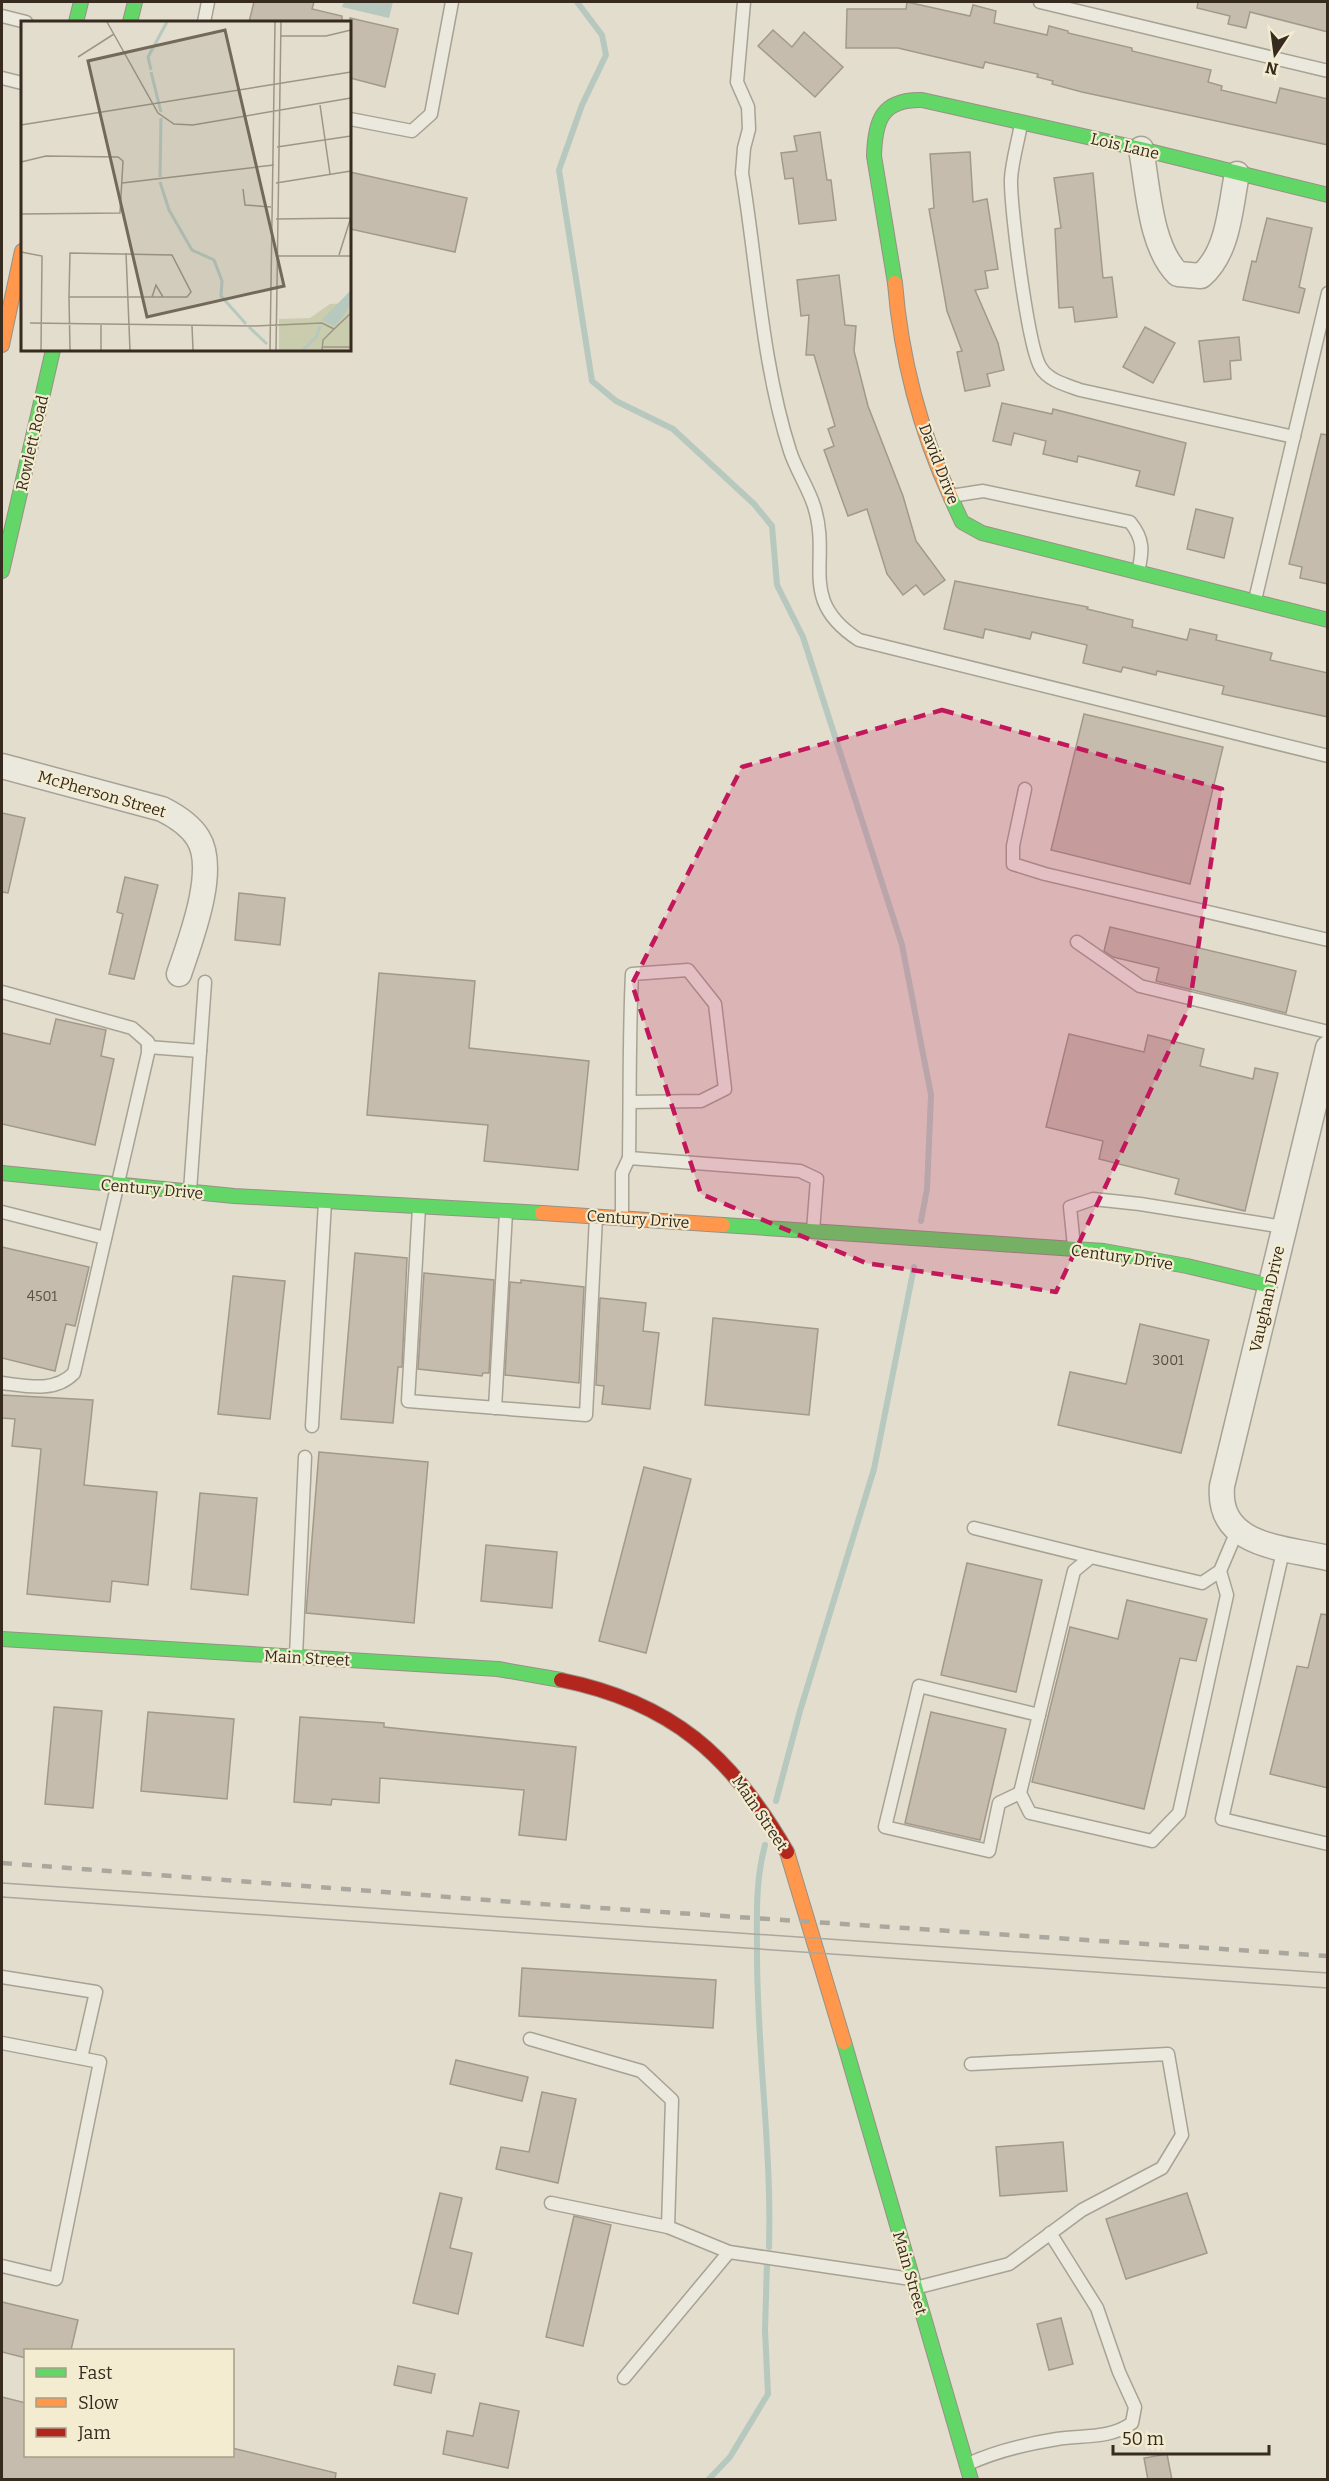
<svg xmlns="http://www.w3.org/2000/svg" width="1329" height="2481" font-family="Bitter,serif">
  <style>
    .water { fill: #b7c8bf }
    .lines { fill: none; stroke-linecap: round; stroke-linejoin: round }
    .stream { stroke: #b7c8bf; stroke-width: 6 }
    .building { fill: #c6bcad; stroke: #a2998b; stroke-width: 1.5 }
    .lane-casing { stroke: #a8a295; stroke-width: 15 }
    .street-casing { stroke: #a8a295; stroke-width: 27 }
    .fast-casing { stroke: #979185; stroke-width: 16 }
    .slow-casing { stroke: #979185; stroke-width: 16 }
    .jam-casing { stroke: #979185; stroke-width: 16 }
    .lane { stroke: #ebe8dd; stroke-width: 12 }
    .street { stroke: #ebe8dd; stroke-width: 24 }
    .fast { stroke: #63d668; stroke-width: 14 }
    .slow { stroke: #ff974d; stroke-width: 14 }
    .jam { stroke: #b3261e; stroke-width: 14 }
    .tram { stroke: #aaa79e; stroke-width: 1.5 }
    .rail { stroke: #aaa79e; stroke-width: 4.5; stroke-dasharray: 10 10; stroke-linecap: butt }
    .marked { fill: #c2185b; fill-opacity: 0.2; stroke: #c2185b; stroke-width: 4.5; stroke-dasharray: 12 8; stroke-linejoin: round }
    .labels { text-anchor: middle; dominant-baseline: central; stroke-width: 4.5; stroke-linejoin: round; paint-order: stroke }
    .number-label { font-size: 14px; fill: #5a4f42 }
    .street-label { font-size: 16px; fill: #362b1e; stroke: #f4ecd1 }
    .inset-river { fill: none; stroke: #b7c8bf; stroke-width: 3 }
    .inset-road { fill: none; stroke: #9d9686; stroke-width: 1.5 }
    .view { fill: #72695b; fill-opacity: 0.15; stroke: #72695b; stroke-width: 3 }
    .inset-edge { fill: none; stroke: #362b1e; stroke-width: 3 }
  </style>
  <rect width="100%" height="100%" fill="#e2ddcc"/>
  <polygon class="water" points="344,2 393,2 389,18 342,7"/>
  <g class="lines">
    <g class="stream">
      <polyline points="577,2 602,35 606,55 582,105 559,170 592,381 616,401 673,429 754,504 772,526 777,585 803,637 902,945 931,1095 927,1189 921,1221"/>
      <polyline points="776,1801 800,1711 874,1469 914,1267"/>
      <path d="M 765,1845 C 755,1882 757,1917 757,1954 C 757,2052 772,2150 769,2247"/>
      <polyline points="708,2480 730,2457 768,2394 765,2330 767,2263"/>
    </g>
  </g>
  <g class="building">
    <polygon points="254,2 314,2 312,9 342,16 342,22 249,22"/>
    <polygon points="907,2 970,16 973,5 996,11 994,23 1047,35 1049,26 1068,31 1068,33 1132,48 1132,51 1211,70 1208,82 1222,86 1221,90 1276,103 1280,88 1328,99 1328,145 1082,92 1052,84 1053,81 1037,77 1038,74 985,62 983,68 898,48 846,48 847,9 906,9"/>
    <polygon points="1198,2 1328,2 1328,32 1250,12 1246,28 1228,24 1230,16 1197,8"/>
    <polygon points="350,18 398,29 385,87 350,78"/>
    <polygon points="773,30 792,47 804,32 843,67 815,97 758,46"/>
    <polygon points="820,132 827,180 831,180 836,220 799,224 793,178 785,179 781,153 797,151 794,136"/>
    <polygon points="970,152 973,202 987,199 998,269 985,271 988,288 975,290 998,343 1004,370 987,374 990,386 965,391 957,352 962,351 947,311 929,209 934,208 930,154"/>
    <polygon points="350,172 467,198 455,252 350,229"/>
    <polygon points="1093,173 1103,278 1112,277 1117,317 1075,322 1073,307 1059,308 1055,229 1061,228 1054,178"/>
    <polygon points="1267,218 1312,228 1299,287 1305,289 1299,313 1243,300 1252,261 1256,262"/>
    <polygon points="839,275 845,325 856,326 854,351 868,406 903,496 916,541 945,580 924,595 916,585 903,595 887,574 867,509 848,516 824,450 834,446 828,429 835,426 814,355 806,355 809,315 801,316 797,280"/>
    <polygon points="1145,327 1175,343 1153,383 1123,367"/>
    <polygon points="1239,337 1241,360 1230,361 1231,379 1204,382 1199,341"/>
    <polygon points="1002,403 1052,414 1053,409 1186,443 1174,495 1136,486 1140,471 1078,456 1077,462 1043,454 1046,441 1014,433 1011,445 993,441"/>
    <polygon points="1321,434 1328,435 1328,584 1300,578 1302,567 1289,564"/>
    <polygon points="1196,509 1233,518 1224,558 1187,549"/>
    <polygon points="955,581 1088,607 1087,609 1133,620 1132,627 1187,640 1190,629 1217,635 1216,640 1272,653 1270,660 1328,673 1328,717 1222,694 1224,686 1157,671 1156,675 1123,667 1121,672 1083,663 1087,645 1032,632 1030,639 985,629 983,638 944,629"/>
    <polygon points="1084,714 1223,747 1190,884 1051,850"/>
    <polygon points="2,813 25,818 8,893 2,892"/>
    <polygon points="125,877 158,885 134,979 109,974 123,914 117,912"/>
    <polygon points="239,893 285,898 280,945 235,940"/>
    <polygon points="1110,927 1296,971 1286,1013 1156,981 1159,968 1113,957 1104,951"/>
    <polygon points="379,973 475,981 469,1048 589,1061 578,1170 484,1161 488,1125 367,1115"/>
    <polygon points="56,1019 106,1030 101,1056 114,1059 95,1145 2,1124 2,1033 50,1044"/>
    <polygon points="1069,1034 1144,1052 1148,1035 1204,1049 1200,1066 1253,1079 1255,1068 1278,1073 1245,1211 1175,1194 1179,1179 1099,1159 1103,1141 1046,1127"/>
    <polygon points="2,1247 89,1267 75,1326 66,1324 55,1371 2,1358"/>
    <polygon points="355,1253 407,1258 402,1367 398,1367 393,1423 341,1419"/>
    <polygon points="424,1273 494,1280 489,1373 483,1373 482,1376 418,1369"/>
    <polygon points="233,1276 285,1281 270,1419 218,1414"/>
    <polygon points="521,1280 584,1287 579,1383 505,1375 510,1282 521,1283"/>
    <polygon points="600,1298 646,1303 643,1331 659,1333 650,1409 602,1404 604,1386 596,1385"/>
    <polygon points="713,1318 818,1329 809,1415 705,1405"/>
    <polygon points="1140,1324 1209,1340 1181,1453 1058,1425 1070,1372 1126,1384"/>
    <polygon points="2,1395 93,1400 84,1485 157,1492 148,1585 112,1581 110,1602 27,1594 41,1449 12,1446 15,1419 2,1418"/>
    <polygon points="319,1452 428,1462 414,1623 306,1613"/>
    <polygon points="644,1467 691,1479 646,1653 599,1641"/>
    <polygon points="200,1493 257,1498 248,1595 191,1589"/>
    <polygon points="486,1545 557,1552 552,1608 481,1601"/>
    <polygon points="967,1563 1042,1580 1016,1692 941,1675"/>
    <polygon points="1127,1600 1207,1619 1196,1661 1180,1658 1144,1809 1032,1782 1070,1627 1118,1639"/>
    <polygon points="1321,1614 1328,1615 1328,1788 1270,1774 1297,1666 1308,1668"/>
    <polygon points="54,1707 102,1711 93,1808 45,1804"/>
    <polygon points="148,1712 234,1719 227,1799 141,1791"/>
    <polygon points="931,1712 1006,1729 980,1840 905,1823"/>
    <polygon points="300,1717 384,1723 384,1727 576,1747 566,1840 519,1835 524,1790 380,1778 379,1803 332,1799 331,1805 294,1802"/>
    <polygon points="522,1968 716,1980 713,2028 519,2016"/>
    <polygon points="456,2060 528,2077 522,2101 450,2084"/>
    <polygon points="542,2092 576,2099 558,2183 496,2169 501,2147 529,2152"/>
    <polygon points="1063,2142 1067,2191 1000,2196 996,2147"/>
    <polygon points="440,2193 462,2198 450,2248 472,2253 458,2314 413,2303"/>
    <polygon points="1187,2193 1207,2253 1126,2279 1106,2219"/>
    <polygon points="574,2216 611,2225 583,2346 546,2337"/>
    <polygon points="2,2302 78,2320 71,2350 26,2350 26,2358 2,2352"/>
    <polygon points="1061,2318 1073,2364 1049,2370 1037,2324"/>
    <polygon points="398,2366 435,2374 431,2393 394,2385"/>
    <polygon points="2,2397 26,2403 26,2456 232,2456 232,2448 336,2473 335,2480 2,2480"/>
    <polygon points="480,2403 519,2411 508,2468 443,2454 447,2431 473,2436"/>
    <polygon points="1167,2454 1172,2480 1148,2480 1144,2458"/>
  </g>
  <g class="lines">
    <defs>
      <g id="lane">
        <path d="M 744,2 L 737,82 L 748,107 L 749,129 L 744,148 L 742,173 C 757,264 762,364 790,451 C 796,470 808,487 814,506 C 832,562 796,599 859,640 L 1328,756"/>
        <polyline points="1040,2 1328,71"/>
        <polyline points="2,16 26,22"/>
        <polyline points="204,22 208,2"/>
        <polyline points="2,78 22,83"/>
        <polyline points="350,119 412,131 431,114 452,2"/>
        <path d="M 1021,124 C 1018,142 1012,161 1011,179 C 1010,205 1028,349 1041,368 C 1049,381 1067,385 1080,390 L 1294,437"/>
        <path d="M 951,496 L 983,491 L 1130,522 C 1144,539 1143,551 1138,572"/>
        <polyline points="1255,600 1328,293"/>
        <polyline points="1025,789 1013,846 1013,864 1045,874 1328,940"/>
        <polyline points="1077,942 1140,986 1328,1032"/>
        <path d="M 2,992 L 132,1028 L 148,1042 L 148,1053 L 74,1373 C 55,1393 26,1386 2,1383"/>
        <polyline points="148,1047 200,1051"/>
        <path d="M 629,1158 C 630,1096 629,1035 632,974 L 688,970 L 715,1004 L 725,1089 L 701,1101 L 630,1102"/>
        <polyline points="190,1191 205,982"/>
        <polyline points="419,1207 408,1401 586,1415 596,1217"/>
        <polyline points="2,1212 105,1238"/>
        <polyline points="622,1218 622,1173 629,1158 800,1171 817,1179 813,1231"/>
        <polyline points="1074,1246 1070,1207 1093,1199 1140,1204 1284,1227"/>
        <polyline points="495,1408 506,1212"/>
        <polyline points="312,1426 325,1202"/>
        <polyline points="974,1528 1091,1557"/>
        <polyline points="1284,1547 1222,1819 1328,1844"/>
        <polyline points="1220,1571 1227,1595 1179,1813 1152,1841 1030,1813 1020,1793 1074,1571 1091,1557 1202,1583 1220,1571 1237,1531"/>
        <polyline points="296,1656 305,1457"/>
        <polyline points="1020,1793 999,1803 989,1851 885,1827 919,1686 1039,1715"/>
        <polyline points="2,1977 96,1992 81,2058"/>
        <polyline points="530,2039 641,2071 672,2100 668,2227 729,2252 911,2279"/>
        <polyline points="2,2043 100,2062 56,2279 2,2266"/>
        <polyline points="551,2203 668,2227"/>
        <polyline points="915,2288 1009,2264 1082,2210 1162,2168 1182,2135 1168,2054 971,2064"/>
        <polyline points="624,2378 729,2252"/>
        <path d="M 968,2464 C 996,2451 1026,2444 1057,2439 C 1083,2435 1110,2439 1132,2423 L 1135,2407 L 1119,2372 L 1097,2308 L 1050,2233"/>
      </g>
      <g id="street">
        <path d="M 1141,149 C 1148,187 1150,247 1178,274 L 1201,276 C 1229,252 1230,208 1237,174"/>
        <path d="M 2,766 L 162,809 C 176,816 190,825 198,838 C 218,870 190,941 179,974"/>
        <path d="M 1328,1048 L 1222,1486 C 1217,1547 1282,1547 1328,1558"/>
      </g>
      <g id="fast">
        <polyline points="76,22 81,2"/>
        <polyline points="130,22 135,2"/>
        <path d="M 895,283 L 874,156 C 875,120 882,99 922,100 L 1141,149 L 1328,195"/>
        <polyline points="951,498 962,522 982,533 1328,620"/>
        <polyline points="2,571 53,350"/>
        <polyline points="2,1173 234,1196 542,1213"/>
        <polyline points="723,1225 1104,1251 1187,1266 1271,1286"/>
        <polyline points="2,1639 498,1669 561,1680"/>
        <polyline points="844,2042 971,2480"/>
      </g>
      <g id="slow">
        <path d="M 895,283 C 901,358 920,430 951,498"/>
        <polyline points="2,345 22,251"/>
        <polyline points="542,1213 723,1225"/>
        <polyline points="787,1852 844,2042"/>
      </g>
      <path id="jam" d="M 561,1680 C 671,1702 732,1756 787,1852"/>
    </defs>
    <use href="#lane" class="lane-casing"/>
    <use href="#street" class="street-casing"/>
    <use href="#fast" class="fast-casing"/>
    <use href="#slow" class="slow-casing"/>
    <use href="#jam" class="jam-casing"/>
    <use href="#lane" class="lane"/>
    <use href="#street" class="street"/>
    <use href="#fast" class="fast"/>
    <use href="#slow" class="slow"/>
    <use href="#jam" class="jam"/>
    <g class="tram">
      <polyline points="2,1883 1328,1973"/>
      <polyline points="2,1897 1328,1988"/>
    </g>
    <polyline class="rail" points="2,1863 541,1904 1328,1956"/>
  </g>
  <path class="marked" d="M 942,710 L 1222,789 L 1189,1008 L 1056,1292 L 866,1263 L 701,1194 L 632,984 L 742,767 Z"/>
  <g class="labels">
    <g class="number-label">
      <text x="42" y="1296">4501</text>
      <text x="1168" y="1360">3001</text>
    </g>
    <g class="street-label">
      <text transform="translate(1125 146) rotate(13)">Lois Lane</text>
      <text transform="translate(32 443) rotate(-77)">Rowlett Road</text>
      <text transform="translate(939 464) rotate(69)">David Drive</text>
      <text transform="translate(102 794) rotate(16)">McPherson Street</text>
      <text transform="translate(152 1189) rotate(5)">Century Drive</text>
      <text transform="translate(638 1219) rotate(4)">Century Drive</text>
      <text transform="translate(1122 1257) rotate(8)">Century Drive</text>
      <text transform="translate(1267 1299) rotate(-77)">Vaughan Drive</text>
      <text transform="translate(307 1658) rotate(3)">Main Street</text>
      <text transform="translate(760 1813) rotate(56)">Main Street</text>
      <text transform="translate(910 2273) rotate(74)">Main Street</text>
    </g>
  </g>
  <g transform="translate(21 21)">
    <rect width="330" height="330" fill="#e2ddcc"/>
    <path d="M 330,282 L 330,329 L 258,329 L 258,298 L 289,297 L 309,283 Z" fill="#caccae"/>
    <path d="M 330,269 L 330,282 L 321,297 L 313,305 L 301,299 Z" fill="#b7c8bf"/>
    <path class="inset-river" d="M 130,49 L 127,36 L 146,1M 130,51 L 140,91M 139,156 L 140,97M 139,161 L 148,189 L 171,229 L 193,239 L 201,260 L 200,275 L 225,303M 228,306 L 246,323M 282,329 L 296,315 L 299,305"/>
    <path class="inset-road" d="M 86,1 L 137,92 L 153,103 L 172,104 L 330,77M 259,15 L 305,15 L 330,9M 57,36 L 93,13M 299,84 L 309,153M 0,104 L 330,51M 256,126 L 330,115M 0,141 L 25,135 L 97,136 L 102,140 L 99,192 L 0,193M 101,162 L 253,144M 255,162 L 330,150M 222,168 L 224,184 L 250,186M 255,198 L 330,197M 0,231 L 21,235 L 20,329M 105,232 L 109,329M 318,234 L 330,196M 255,235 L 330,235M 48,276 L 166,276 L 170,271 L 151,234 L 49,232 L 48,276 L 49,329M 131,276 L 135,264 L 142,276M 9,302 L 234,305 L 301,302 L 313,308 L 330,292M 171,305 L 172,329M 301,326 L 330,326M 80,329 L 80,303M 249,329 L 254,1M 255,329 L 260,1M 301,329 L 302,319 L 313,308"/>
    <path class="view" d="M 204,9 L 263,265 L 126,296 L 67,40 Z"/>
    <rect width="330" height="330" class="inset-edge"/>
  </g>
  <rect width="1329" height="2481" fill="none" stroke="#362b1e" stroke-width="6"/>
  <rect x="24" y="2349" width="210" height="108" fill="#f4ecd1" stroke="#a89f89" stroke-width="1.5"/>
  <rect x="36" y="2368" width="30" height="9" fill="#63d668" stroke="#a89f89" stroke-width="1.5"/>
  <text x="78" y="2379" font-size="18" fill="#362b1e">Fast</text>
  <rect x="36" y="2398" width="30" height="9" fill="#ff974d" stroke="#a89f89" stroke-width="1.5"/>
  <text x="78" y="2409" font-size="18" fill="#362b1e">Slow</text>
  <rect x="36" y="2428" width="30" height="9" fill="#b3261e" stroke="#a89f89" stroke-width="1.5"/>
  <text x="78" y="2439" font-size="18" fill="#362b1e">Jam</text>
  <g transform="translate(1275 54) rotate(193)" stroke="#f4ecd1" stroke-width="4.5" paint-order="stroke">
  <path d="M0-4.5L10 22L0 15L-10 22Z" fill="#362b1e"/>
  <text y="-9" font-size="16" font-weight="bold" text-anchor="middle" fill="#362b1e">N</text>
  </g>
  <path d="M1113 2445v9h156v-9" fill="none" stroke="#362b1e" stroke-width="3"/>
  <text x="1122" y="2445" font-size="18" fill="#362b1e" stroke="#f4ecd1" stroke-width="4.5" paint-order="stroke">50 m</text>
</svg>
